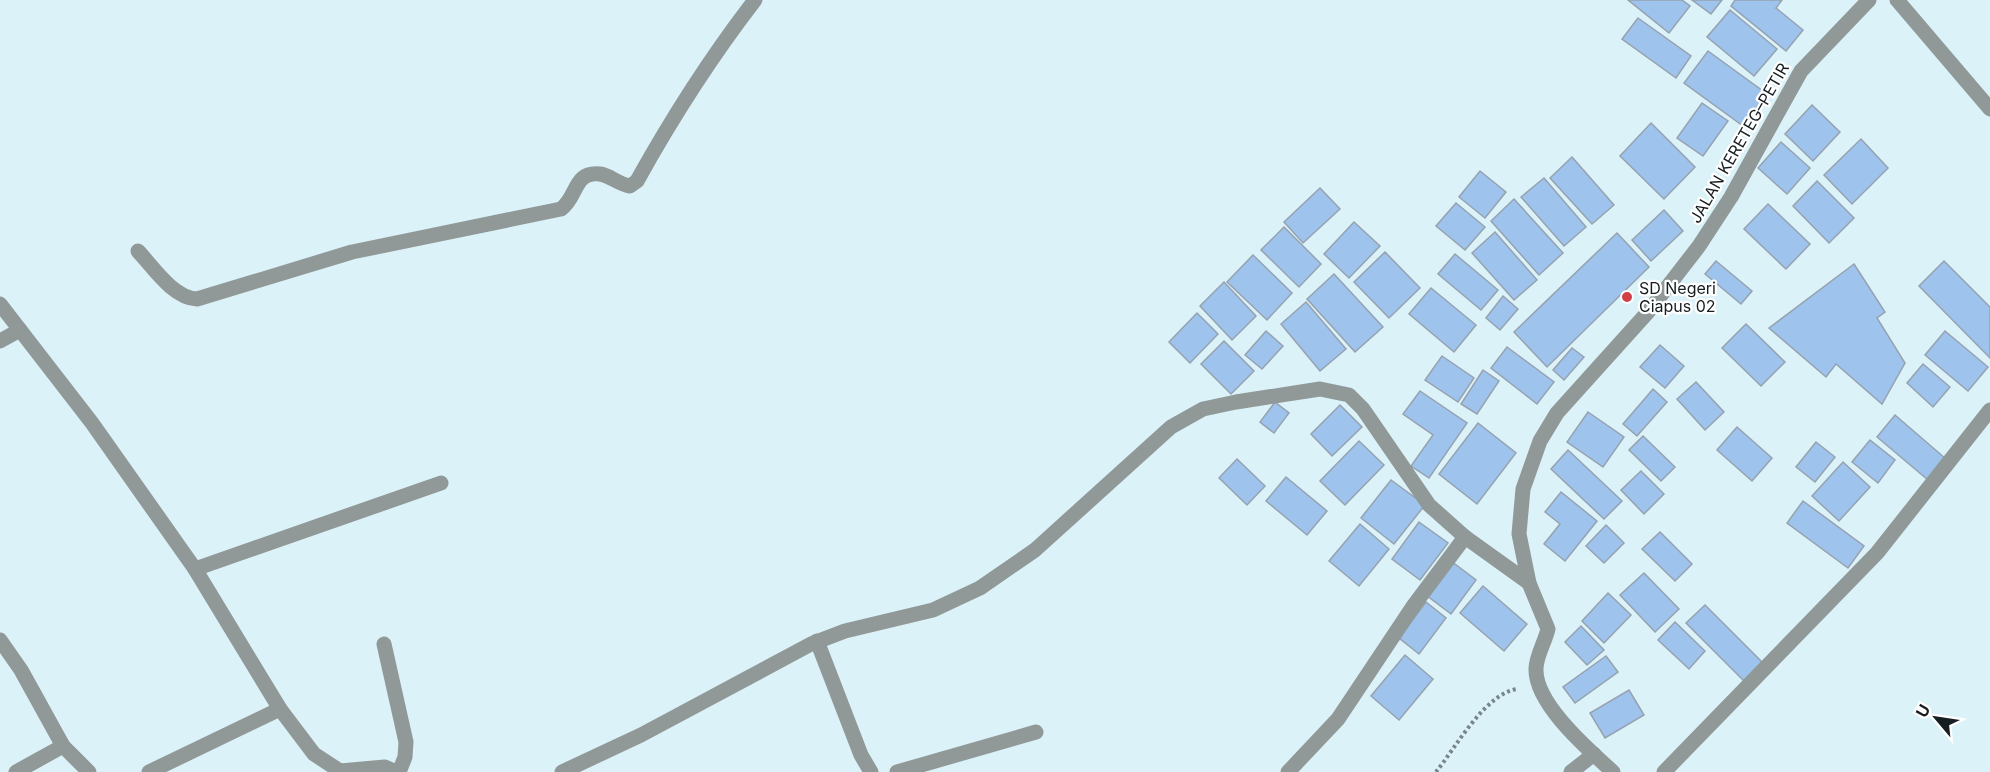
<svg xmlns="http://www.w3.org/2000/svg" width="1990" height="772" font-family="Inter,sans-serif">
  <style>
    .building { fill: #9ec3ec; stroke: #96a2b0; stroke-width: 1.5 }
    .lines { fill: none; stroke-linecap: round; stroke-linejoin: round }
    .path { stroke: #78878c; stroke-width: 4; stroke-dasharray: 3 3; stroke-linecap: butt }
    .minor { stroke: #909998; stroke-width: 15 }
    .tertiary { stroke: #909998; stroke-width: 15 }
    .poi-dot { fill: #d04046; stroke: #fff; stroke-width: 2 }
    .labels { text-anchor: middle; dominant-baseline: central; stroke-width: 4.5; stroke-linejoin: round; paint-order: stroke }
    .street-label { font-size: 16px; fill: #161e21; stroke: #fff }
    .poi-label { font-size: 16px; fill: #161e21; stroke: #fff; text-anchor: start }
  </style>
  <rect width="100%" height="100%" fill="#dcf2f9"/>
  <g class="building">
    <polygon points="1628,0 1682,0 1690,6 1669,33"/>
    <polygon points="1692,0 1722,0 1711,14"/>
    <polygon points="1735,0 1782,0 1776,8 1803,30 1786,51 1731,6"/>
    <polygon points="1730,10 1777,49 1754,76 1707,37"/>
    <polygon points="1638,18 1691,56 1676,78 1622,39"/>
    <polygon points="1708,51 1767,94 1743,126 1684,83"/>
    <polygon points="1702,103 1728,121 1703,156 1677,138"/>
    <polygon points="1812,105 1840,132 1813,161 1785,134"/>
    <polygon points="1651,123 1695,167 1664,199 1620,156"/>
    <polygon points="1861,139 1888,168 1852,204 1824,175"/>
    <polygon points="1781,142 1810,168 1787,194 1758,168"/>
    <polygon points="1572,157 1614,205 1592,224 1550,178"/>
    <polygon points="1480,171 1506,192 1485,218 1459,197"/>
    <polygon points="1544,178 1586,227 1564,246 1521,197"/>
    <polygon points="1817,181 1854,218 1829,243 1793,206"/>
    <polygon points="1320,188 1340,209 1303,243 1284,222"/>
    <polygon points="1514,199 1563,253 1539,275 1491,221"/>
    <polygon points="1456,203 1485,227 1465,250 1436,226"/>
    <polygon points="1768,204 1810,244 1786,269 1744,229"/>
    <polygon points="1664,210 1683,231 1651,261 1632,240"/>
    <polygon points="1354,222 1380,246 1349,278 1324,254"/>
    <polygon points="1284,227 1321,264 1299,287 1261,250"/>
    <polygon points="1495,232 1537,280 1514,300 1472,253"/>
    <polygon points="1617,233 1649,267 1547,367 1514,332"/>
    <polygon points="1385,252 1420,288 1389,318 1354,282"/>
    <polygon points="1455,254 1498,290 1481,310 1438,274"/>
    <polygon points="1253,255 1292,293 1267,320 1227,282"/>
    <polygon points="1716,261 1752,291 1741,304 1705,274"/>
    <polygon points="1944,261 1990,307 1990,358 1919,286"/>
    <polygon points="1854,264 1885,312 1877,318 1905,363 1882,404 1836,364 1826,377 1769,328"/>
    <polygon points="1334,274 1383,327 1355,352 1307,299"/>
    <polygon points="1224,282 1256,316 1232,340 1200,306"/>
    <polygon points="1431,288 1476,325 1454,352 1409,314"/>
    <polygon points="1503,296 1518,309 1500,330 1486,318"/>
    <polygon points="1306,302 1346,349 1320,371 1281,324"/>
    <polygon points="1197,313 1218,334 1190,363 1169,342"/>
    <polygon points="1746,324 1785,362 1761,386 1722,348"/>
    <polygon points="1266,331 1283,346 1262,369 1245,355"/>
    <polygon points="1945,331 1988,367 1968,391 1925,355"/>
    <polygon points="1224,341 1254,371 1231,394 1201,364"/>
    <polygon points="1660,345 1684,366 1665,388 1640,367"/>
    <polygon points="1507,347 1554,382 1537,404 1491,368"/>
    <polygon points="1572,348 1584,357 1564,380 1553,370"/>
    <polygon points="1442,356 1474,378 1458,402 1425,380"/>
    <polygon points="1923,364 1950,387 1933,407 1907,383"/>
    <polygon points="1483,370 1499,381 1477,414 1461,404"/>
    <polygon points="1696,382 1724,412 1705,430 1677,399"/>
    <polygon points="1653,389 1667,402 1637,436 1623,424"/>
    <polygon points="1420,391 1467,423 1429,478 1411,466 1433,435 1403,414"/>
    <polygon points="1275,402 1289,413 1274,433 1260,422"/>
    <polygon points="1340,405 1362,427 1332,456 1311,434"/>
    <polygon points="1588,412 1624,437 1603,467 1567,442"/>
    <polygon points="1895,415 1946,459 1928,480 1877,437"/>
    <polygon points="1478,423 1516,453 1477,504 1439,474"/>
    <polygon points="1737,427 1772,458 1752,481 1717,450"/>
    <polygon points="1643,436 1675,467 1661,481 1629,450"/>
    <polygon points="1870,440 1895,460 1878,483 1852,462"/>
    <polygon points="1359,441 1384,465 1345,505 1320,481"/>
    <polygon points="1816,442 1835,457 1815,482 1796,467"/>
    <polygon points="1568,450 1622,501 1604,519 1551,469"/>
    <polygon points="1237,459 1265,486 1247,505 1219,478"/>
    <polygon points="1843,462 1870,487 1839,521 1812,496"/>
    <polygon points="1641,471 1664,494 1644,514 1621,490"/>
    <polygon points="1286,477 1327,511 1307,535 1266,501"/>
    <polygon points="1391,480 1425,505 1394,544 1361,518"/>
    <polygon points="1561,492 1597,521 1565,561 1544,544 1560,524 1545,512"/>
    <polygon points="1803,501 1864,546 1848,568 1787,523"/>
    <polygon points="1419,522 1448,543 1420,580 1392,559"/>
    <polygon points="1360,524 1389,549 1359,586 1329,561"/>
    <polygon points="1606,525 1624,543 1604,563 1586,546"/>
    <polygon points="1660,532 1692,564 1675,581 1642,549"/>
    <polygon points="1451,561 1476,580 1451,614 1426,595"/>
    <polygon points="1644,573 1679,609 1655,632 1620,595"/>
    <polygon points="1483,586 1527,624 1504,651 1460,613"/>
    <polygon points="1608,593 1631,615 1604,643 1582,621"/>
    <polygon points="1426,602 1446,618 1419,654 1399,638"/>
    <polygon points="1705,605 1762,662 1744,681 1686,623"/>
    <polygon points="1675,622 1705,651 1689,669 1658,640"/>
    <polygon points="1581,626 1604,650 1587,665 1565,642"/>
    <polygon points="1405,655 1433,679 1399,720 1371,696"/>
    <polygon points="1606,656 1618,672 1575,703 1563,687"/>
    <polygon points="1629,690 1644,715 1605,738 1590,713"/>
  </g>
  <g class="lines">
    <path class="path" d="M 1436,772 C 1456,747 1485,694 1517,689"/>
    <g class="minor">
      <polyline points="1897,0 1990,109"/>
      <path d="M 138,251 C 153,267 173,298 197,299 L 352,252 L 561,209 C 578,197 573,171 600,174 C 611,176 618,184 630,186 L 637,181 C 672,118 711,57 755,0"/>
      <polyline points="0,304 92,423 195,569 280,709 314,754 340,771 385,767 396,772"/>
      <polyline points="0,341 20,330"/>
      <polyline points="195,569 441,483"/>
      <polyline points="0,640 21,670 63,746 89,772"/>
      <polyline points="817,641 861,755 871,772"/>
      <polyline points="384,644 406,742 405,757 399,772"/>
      <polyline points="16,772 63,746"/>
      <polyline points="149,772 280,709"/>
      <polyline points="562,772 641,735 811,644 845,631 933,610 980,588 1035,550 1171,427 1203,409 1236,402 1320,389 1349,395 1363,409 1429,505 1465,537 1529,583"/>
      <polyline points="897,772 1036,732"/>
      <polyline points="1288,772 1338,719 1414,605 1465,537"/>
      <polyline points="1571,772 1594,754"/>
      <polyline points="1664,772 1877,553 1990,410"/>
    </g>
    <path class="tertiary" d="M 1613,772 C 1589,750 1535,704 1536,669 C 1536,656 1545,642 1548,629 L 1529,583 L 1519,534 L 1523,489 L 1540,441 L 1557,413 L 1648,312 L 1699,246 L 1731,197 L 1801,71 L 1869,0"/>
  </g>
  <circle class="poi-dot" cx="1627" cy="297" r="6"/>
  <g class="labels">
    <g class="street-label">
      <text transform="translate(1739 143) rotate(-60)">JALAN KERETEG–PETIR</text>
    </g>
    <g class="poi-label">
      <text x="1639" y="288">SD Negeri<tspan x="1639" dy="18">Ciapus 02</tspan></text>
    </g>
  </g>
  <g transform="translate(1936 718) rotate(299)" stroke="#ffffff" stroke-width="4.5" paint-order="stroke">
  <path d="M0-4.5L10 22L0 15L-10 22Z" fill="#161e21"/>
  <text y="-9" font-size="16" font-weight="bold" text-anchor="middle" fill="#161e21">U</text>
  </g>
</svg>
